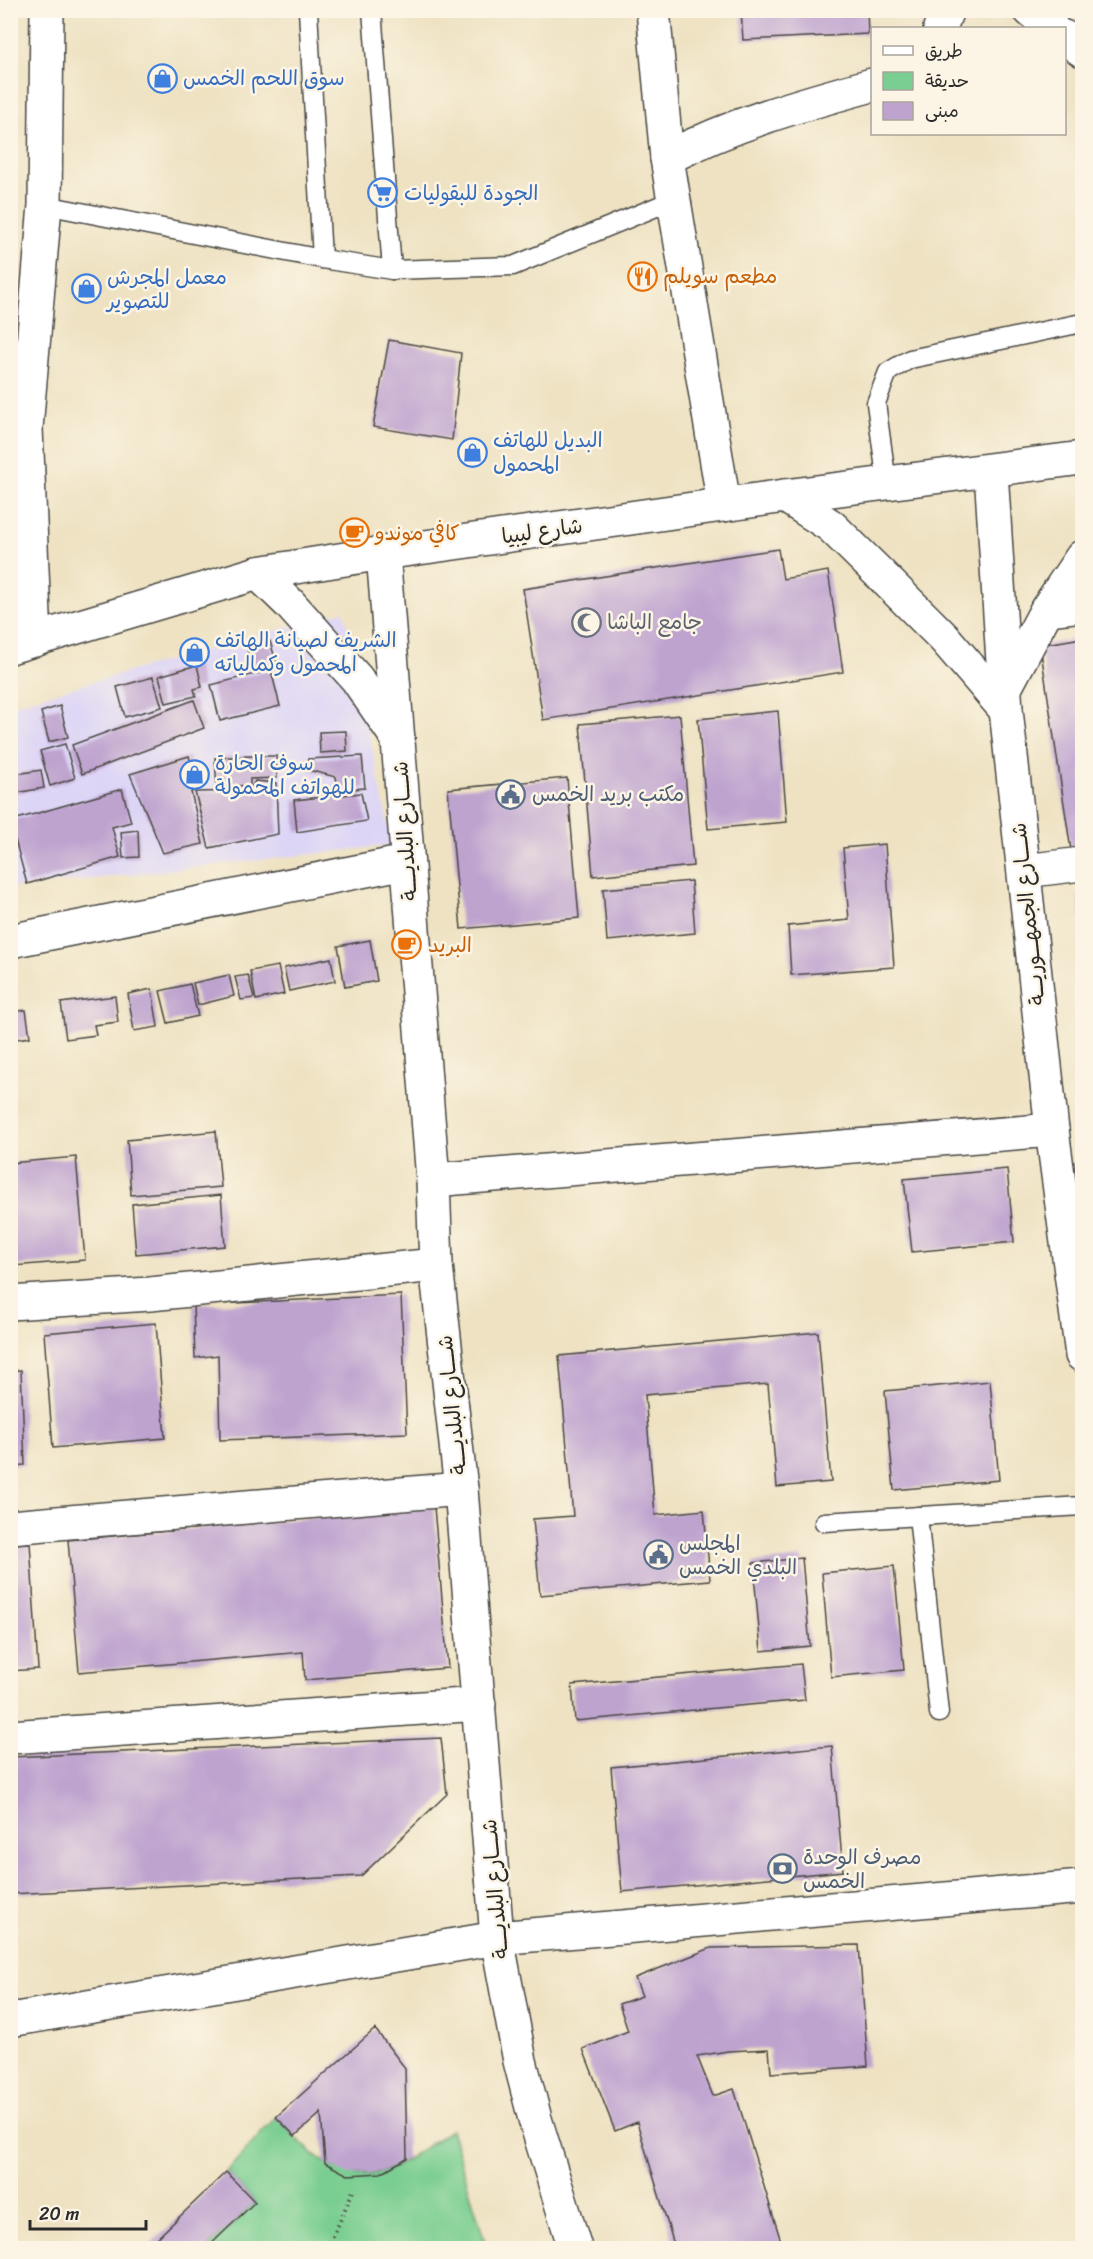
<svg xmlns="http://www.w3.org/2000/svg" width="1093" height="2259" font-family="Sriracha,'Playpen Sans Arabic',sans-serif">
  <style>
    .built { fill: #ddd5f6 }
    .green { fill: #7ace91; stroke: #527c5e; stroke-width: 1.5 }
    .building { fill: #bea3cf }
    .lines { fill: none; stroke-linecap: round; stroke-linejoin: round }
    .lane-casing { stroke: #484642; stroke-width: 21 }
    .street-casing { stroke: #484642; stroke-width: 36 }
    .secondary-casing { stroke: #484642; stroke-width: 36 }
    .path { stroke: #484642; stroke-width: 4; stroke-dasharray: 1.5 4.5; stroke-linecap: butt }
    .lane { stroke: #fff; stroke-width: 18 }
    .street { stroke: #fff; stroke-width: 33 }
    .secondary { stroke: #fff; stroke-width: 33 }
    .labels { text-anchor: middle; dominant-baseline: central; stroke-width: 5; stroke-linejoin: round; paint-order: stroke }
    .shop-label { font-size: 21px; fill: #366cbe; stroke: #fcf5e5; text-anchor: start }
    .food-label { font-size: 21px; fill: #c56008; stroke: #fcf5e5; text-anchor: start }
    .street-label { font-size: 21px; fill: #2b2b2b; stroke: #fcf5e5 }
    .worship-label { font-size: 21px; fill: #5b616d; stroke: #fcf5e5; text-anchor: start }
    .service-label { font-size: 21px; fill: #4e5e75; stroke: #fcf5e5; text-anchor: start }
  </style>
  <rect width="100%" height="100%" fill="#fcf5e5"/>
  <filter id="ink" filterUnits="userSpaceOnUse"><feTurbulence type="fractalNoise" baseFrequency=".0167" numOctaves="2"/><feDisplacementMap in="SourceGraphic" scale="12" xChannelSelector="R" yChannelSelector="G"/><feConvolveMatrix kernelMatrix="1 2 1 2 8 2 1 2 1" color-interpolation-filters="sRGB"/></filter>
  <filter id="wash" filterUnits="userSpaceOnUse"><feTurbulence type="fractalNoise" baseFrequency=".008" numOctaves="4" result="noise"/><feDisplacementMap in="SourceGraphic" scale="24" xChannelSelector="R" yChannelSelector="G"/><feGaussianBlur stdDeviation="1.35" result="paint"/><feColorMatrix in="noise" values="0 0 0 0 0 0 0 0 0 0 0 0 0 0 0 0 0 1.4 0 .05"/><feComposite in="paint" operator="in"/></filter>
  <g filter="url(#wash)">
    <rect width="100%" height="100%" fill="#eee2c2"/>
    <polygon class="built" points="344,611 392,845 11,888 11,705"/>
    <path class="green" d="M 276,2117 C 304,2146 335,2184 380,2173 C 395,2170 435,2140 451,2130 L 487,2248 L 207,2248 L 255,2202 L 226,2172 Z"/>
    <g id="blocks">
      <g class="building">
        <polygon points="741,10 867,10 868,34 743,40"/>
        <polygon points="389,340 461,353 452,440 373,427"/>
        <polygon points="778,549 783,579 828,571 843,672 543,720 523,589"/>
        <polygon points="1082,638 1082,856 1072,857 1040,645"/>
        <polygon points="270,641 277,665 253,671 247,648"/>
        <polygon points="197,665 202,687 194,689 196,696 166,703 159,676"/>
        <polygon points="271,670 280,706 220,721 211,685"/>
        <polygon points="153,677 162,707 125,717 117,687"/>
        <polygon points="194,700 204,728 82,774 72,745"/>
        <polygon points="60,706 68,737 49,742 41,712"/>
        <polygon points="778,711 787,822 708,829 698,719"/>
        <polygon points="680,715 693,866 593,876 580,724"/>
        <polygon points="346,731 347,751 320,753 319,732"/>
        <polygon points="65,744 75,778 50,786 40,751"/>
        <polygon points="189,756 198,789 191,792 203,844 163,853 130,774"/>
        <polygon points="249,756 276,756 277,778 250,779 250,785 217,788 215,758"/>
        <polygon points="362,756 365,788 339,790 336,777 308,770 308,759"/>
        <polygon points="41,770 44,788 10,794 10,775"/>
        <polygon points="567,778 579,918 461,929 448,789"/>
        <polygon points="255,781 276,783 278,834 209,848 195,792 249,791"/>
        <polygon points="122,789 131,822 112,827 120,857 27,884 10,821"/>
        <polygon points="361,793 367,821 297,832 294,800"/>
        <polygon points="138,830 139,857 123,858 121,832"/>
        <polygon points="885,844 894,967 791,975 788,926 849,920 843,848"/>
        <polygon points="691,881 695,933 607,941 603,889"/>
        <polygon points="1082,895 1082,919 1081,919 1078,896"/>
        <polygon points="370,940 377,981 345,987 338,946"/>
        <polygon points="331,958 335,981 289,991 284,968"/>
        <polygon points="278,966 284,994 256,1000 250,971"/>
        <polygon points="229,975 234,996 198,1005 193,983"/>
        <polygon points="248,975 254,998 241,1000 235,977"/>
        <polygon points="190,984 198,1016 168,1023 160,991"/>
        <polygon points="152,989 158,1027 134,1031 128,994"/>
        <polygon points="115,996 118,1022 94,1025 96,1035 66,1039 61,1003"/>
        <polygon points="26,1010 30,1037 10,1040 10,1012"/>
        <polygon points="216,1131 221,1187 131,1195 127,1140"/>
        <polygon points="76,1157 85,1260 13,1266 10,1237 10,1163"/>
        <polygon points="1007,1169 1014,1242 912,1252 904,1179"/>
        <polygon points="221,1195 225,1246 136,1254 132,1204"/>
        <polygon points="401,1295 407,1433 220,1440 218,1355 195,1358 193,1305"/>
        <polygon points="156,1323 165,1438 53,1448 44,1333"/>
        <polygon points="818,1332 831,1482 777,1487 768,1384 645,1395 655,1515 704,1510 710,1580 540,1595 533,1519 573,1516 559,1356"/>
        <polygon points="21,1370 25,1465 10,1466 10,1371"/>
        <polygon points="990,1381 999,1480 894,1490 885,1391"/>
        <polygon points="434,1507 448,1668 305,1680 303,1652 79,1672 68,1540"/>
        <polygon points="30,1543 38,1669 10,1671 10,1544"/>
        <polygon points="802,1558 810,1646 761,1651 753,1563"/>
        <polygon points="894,1566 904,1670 831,1677 822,1573"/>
        <polygon points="801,1664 805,1700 575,1721 572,1685"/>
        <polygon points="441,1738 447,1794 361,1876 10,1894 10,1757"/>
        <polygon points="832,1746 843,1871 622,1892 611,1767"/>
        <polygon points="859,1945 868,2066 771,2073 769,2049 728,2051 697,2056 713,2096 734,2089 783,2248 675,2248 637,2122 615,2131 583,2049 628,2031 619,2004 642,1996 635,1978 711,1948"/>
        <polygon points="375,2029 405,2068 407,2158 381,2173 348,2175 325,2163 321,2113 295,2136 276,2117"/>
        <polygon points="226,2172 255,2202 207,2248 147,2248"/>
      </g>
    </g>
  </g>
  <g filter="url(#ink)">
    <use href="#blocks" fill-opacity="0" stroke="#484642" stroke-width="1.5"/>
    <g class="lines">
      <defs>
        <g id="lane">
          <polyline points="308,10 322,259"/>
          <polyline points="372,10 392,270"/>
          <polyline points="45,205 322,259 392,270 513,266 673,200"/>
          <polyline points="887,484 876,403 888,372 910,359 1082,323"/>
          <polyline points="918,1516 939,1713"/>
          <polyline points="824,1522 1082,1506"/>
        </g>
        <g id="street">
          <polyline points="653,10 667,158 724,505"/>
          <polyline points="1030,10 1052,28"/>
          <polyline points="940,28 947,10"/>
          <polyline points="1064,37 1082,50"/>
          <path d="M 667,158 C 732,124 802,104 872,85"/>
          <polyline points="991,471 1006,710 1052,1130 1082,1355"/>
          <polyline points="1047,609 1082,605"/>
          <polyline points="35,640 26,428 45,205 47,10"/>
          <polyline points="1024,871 1082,864"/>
          <polyline points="10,941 406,862"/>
          <polyline points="433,1180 1052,1130"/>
          <polyline points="10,1303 150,1294 436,1265"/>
          <polyline points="10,1527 461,1489"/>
          <polyline points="10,1737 479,1704"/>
          <polyline points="10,2020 497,1938 1082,1887"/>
        </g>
        <g id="secondary">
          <polyline points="785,496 831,526 884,578 945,639 1006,710"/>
          <polyline points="383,553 433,1180 436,1265 461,1489 497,1938 520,2061 535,2119 575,2248"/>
          <polyline points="258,573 289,603 357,679 398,739"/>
          <polyline points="10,647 258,573 383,553 785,496 1082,458"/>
          <polyline points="1005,688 1047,609 1082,557"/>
        </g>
      </defs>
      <use href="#lane" class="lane-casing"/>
      <use href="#street" class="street-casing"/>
      <use href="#secondary" class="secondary-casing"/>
      <polyline class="path" points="328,2248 353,2191"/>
      <use href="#lane" class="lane"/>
      <use href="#street" class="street"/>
      <use href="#secondary" class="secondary"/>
    </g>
  </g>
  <defs>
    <symbol id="shop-ring" viewBox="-11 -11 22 22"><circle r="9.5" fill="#fcf5e5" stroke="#3f7fe0" stroke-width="1.5"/><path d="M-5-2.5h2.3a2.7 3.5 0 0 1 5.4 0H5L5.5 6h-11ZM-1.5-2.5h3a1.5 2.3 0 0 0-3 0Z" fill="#3f7fe0"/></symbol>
    <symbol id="supermarket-ring" viewBox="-11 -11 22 22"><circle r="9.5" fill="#fcf5e5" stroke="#3f7fe0" stroke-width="1.5"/><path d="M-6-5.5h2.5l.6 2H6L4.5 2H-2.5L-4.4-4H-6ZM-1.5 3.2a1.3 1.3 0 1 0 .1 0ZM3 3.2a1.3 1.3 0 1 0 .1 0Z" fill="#3f7fe0"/></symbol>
    <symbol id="restaurant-ring" viewBox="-11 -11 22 22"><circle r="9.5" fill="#fcf5e5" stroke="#e8710a" stroke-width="1.5"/><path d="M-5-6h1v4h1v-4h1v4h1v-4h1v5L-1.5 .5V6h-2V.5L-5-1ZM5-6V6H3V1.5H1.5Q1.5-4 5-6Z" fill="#e8710a"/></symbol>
    <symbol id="cafe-ring" viewBox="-11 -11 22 22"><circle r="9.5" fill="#fcf5e5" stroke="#e8710a" stroke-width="1.5"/><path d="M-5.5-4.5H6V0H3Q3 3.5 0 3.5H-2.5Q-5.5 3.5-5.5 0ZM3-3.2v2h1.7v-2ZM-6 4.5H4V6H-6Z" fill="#e8710a"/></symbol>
    <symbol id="mosque-ring" viewBox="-11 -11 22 22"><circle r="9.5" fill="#fcf5e5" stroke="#6b7280" stroke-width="1.5"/><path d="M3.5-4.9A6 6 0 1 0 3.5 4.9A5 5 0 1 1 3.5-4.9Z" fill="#6b7280"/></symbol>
    <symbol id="civic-ring" viewBox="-11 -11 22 22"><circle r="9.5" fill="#fcf5e5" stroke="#5c6f8a" stroke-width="1.5"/><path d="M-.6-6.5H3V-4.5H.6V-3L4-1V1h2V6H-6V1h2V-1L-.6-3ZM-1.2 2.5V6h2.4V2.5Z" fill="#5c6f8a"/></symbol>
    <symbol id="bank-ring" viewBox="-11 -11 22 22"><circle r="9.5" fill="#fcf5e5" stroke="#5c6f8a" stroke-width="1.5"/><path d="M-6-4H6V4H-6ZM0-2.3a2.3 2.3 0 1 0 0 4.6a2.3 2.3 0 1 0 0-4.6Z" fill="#5c6f8a"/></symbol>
  </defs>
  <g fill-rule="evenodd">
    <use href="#shop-ring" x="146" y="62" width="33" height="33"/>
    <use href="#supermarket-ring" x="366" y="176" width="33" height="33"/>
    <use href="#restaurant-ring" x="626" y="260" width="33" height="33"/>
    <use href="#shop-ring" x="70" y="272" width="33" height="33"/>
    <use href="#shop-ring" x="456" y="436" width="33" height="33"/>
    <use href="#cafe-ring" x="338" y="516" width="33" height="33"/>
    <use href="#mosque-ring" x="570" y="606" width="33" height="33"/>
    <use href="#shop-ring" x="178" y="636" width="33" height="33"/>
    <use href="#shop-ring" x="178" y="758" width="33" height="33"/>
    <use href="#civic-ring" x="494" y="778" width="33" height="33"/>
    <use href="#cafe-ring" x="390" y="928" width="33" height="33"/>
    <use href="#civic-ring" x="642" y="1538" width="33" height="33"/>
    <use href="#bank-ring" x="766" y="1852" width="33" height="33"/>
  </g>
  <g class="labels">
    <g class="shop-label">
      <text x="183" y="78">سوق اللحم الخمس</text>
      <text x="404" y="193">الجودة للبقوليات</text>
      <text x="107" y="277">معمل المجرش<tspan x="107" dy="24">للتصوير</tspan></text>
      <text x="493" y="440">البديل للهاتف<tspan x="493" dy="24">المحمول</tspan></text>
      <text x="215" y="640">الشريف لصيانة الهاتف<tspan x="215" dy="24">المحمول وكمالياته</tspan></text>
      <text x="215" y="763">سوف الحارة<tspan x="215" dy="24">للهواتف المحمولة</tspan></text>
    </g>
    <g class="food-label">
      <text x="663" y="276">مطعم سويلم</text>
      <text x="375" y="533">كافي موندو</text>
      <text x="428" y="945">البريد</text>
    </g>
    <g class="street-label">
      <text transform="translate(542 531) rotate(-8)">شارع ليبيا</text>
      <text transform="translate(405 831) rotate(-94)">شــــارع البلديــــة</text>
      <text transform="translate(1028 914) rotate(-96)">شــــارع الجمهـــوريـــة</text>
      <text transform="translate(452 1405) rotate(-96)">شــــارع البلديــــة</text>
      <text transform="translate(495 1889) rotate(-95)">شــــارع البلديــــة</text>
    </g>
    <g class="worship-label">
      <text x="607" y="622">جامع الباشا</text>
    </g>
    <g class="service-label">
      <text x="532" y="794">مكتب بريد الخمس</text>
      <text x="679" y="1543">المجلس<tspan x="679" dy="24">البلدي الخمس</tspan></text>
      <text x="803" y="1857">مصرف الوحدة<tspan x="803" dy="24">الخمس</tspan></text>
    </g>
  </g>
  <rect width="1093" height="2259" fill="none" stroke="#fcf5e5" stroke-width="36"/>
  <rect x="871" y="27" width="195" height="108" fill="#fcf5e5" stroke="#a8a49b" stroke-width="1.5"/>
  <rect x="883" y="46" width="30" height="9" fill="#ffffff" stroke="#a8a49b" stroke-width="1.5"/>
  <text x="925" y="57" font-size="18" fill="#2b2b2b">طريق</text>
  <rect x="883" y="72" width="30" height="18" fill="#7ace91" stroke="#a8a49b" stroke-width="1.5"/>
  <text x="925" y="87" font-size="18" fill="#2b2b2b">حديقة</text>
  <rect x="883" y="102" width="30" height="18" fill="#bea3cf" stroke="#a8a49b" stroke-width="1.5"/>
  <text x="925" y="117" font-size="18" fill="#2b2b2b">مبنى</text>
  <path d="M30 2220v9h116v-9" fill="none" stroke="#2b2b2b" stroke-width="3"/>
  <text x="39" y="2220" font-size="18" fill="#2b2b2b" stroke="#fcf5e5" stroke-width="4.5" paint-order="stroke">20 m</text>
</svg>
